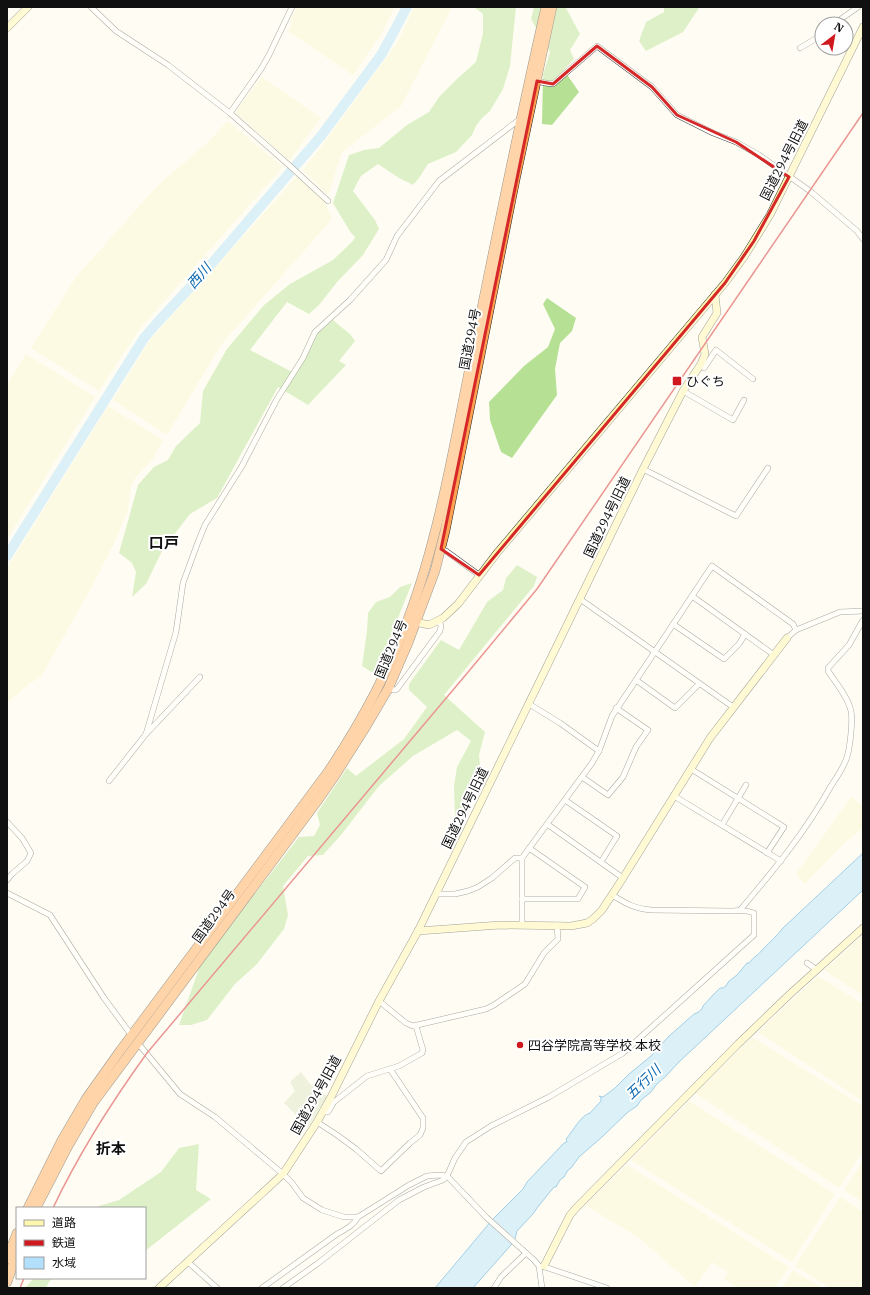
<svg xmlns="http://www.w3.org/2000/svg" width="870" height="1295" font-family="'IBM Plex Serif','Noto Sans JP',serif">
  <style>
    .farmland { fill: #f9f6cf }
    .forest { fill: #b6e195 }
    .cemetery { fill: #d9e5c0 }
    .water { fill: #b2e0fc; stroke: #3195db }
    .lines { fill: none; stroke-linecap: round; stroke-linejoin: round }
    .river { stroke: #b2e0fc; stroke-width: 10 }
    .street-casing { stroke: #434343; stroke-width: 6 }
    .secondary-casing { stroke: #323232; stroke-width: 8 }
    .highway-casing { stroke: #212121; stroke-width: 10 }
    .street { stroke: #fff; stroke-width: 5 }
    .secondary { stroke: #fff7ae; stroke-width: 7 }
    .highway { stroke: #ffa251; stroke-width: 9 }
    .rail { stroke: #d0181f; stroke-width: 1.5 }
    .marked { fill: none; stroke: #d62828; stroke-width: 3; stroke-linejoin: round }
    .poi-dot { fill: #d0181f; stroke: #fff; stroke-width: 1.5 }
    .labels { text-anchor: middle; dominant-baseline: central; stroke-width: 4; stroke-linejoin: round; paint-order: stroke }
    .street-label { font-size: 13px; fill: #101010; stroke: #fff }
    .poi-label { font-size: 13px; fill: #101010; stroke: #fff; text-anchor: start }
    .water-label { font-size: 14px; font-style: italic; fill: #0b66b0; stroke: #fff }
    .quarter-label { font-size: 15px; font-weight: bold; fill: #101010; stroke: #fff }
  </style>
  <rect width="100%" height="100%" fill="#fffdf3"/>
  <g class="farmland">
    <polygon points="297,7 395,7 382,33 353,75 288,31 292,23 290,21"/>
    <polygon points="414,7 452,7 401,106 395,111 342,152 329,193 327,194 303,170 321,147 397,43"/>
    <polygon points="262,77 321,118 289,161 235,112"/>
    <polygon points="228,121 283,167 139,330 99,391 31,348 76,277 158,185 207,143"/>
    <polygon points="298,175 323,198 332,219 221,345 167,435 113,400 149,341"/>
    <polygon points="26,354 95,397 7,539 7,385"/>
    <polygon points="108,406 163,440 152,460 136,477 131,485 128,510 113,546 90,590 41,677 30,683 7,703 7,568"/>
    <polygon points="852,796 863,808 863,828 842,845 805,884 796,874"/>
    <polygon points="863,935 863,995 824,970"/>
    <polygon points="818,976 863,1004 863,1101 758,1032"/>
    <polygon points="752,1037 863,1106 863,1151 839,1188 695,1093"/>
    <polygon points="689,1101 835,1194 792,1262 631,1160"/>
    <polygon points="863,1161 863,1202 844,1190"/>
    <polygon points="627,1165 789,1267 775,1288 737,1288 724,1278 728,1272 712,1262 695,1287 639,1238 585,1205"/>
    <polygon points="840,1197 863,1212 863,1288 830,1288 795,1266"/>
    <polygon points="793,1270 822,1288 782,1288"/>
  </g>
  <g class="forest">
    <polygon points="474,7 516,7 510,66 503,89 490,111 482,118 476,126 472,135 456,152 428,164 419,178 413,185 399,178 378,164 361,176 353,191 375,220 379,229 363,255 338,281 319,305 309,314 287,302 250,350 296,374 318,333 333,320 351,335 355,341 339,361 346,365 308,405 278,387 217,498 190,514 163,549 146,584 132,597 136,572 132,563 119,553 138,485 154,467 168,460 176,446 200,423 203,391 227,349 264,305 290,284 333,260 353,241 355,237 351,233 333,203 349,155 364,150 379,148 407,125 429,112 439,97 457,79 476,62 483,33 483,14"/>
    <polygon points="534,7 566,7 566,8 580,34 570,50 574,59 564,70 579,92 552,125 542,124 543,75 550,52 531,19"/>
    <polygon points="664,7 699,7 699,8 683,32 646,51 639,41 646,22 664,12"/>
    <polygon points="547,298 576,318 572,331 560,343 555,369 557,395 512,458 501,452 490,420 489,402 524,366 548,347 555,329 543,304"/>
    <polygon points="517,565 537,577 534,586 444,695 485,732 479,755 482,785 470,799 461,823 455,817 454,786 457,767 471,741 457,730 413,756 379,786 341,835 323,855 308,856 283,886 288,915 284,929 257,964 235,984 207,1020 191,1025 179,1025 201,963 299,837 314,836 320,825 317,813 347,768 356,776 404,739 427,707 409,690 409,684 441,640 459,650 487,602 503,590 506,578"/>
    <polygon points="412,583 382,658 373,673 362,666 367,631 368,613 376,602 390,597 400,587"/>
    <polygon points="199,1144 196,1190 211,1199 145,1251 145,1208 97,1208 99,1206 119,1200 161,1172 179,1148"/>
    <polygon points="34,1278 53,1278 49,1282 46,1288 25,1288"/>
  </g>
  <polygon class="cemetery" points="301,1072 310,1084 327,1096 308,1127 284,1103 295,1091 290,1082"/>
  <path class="water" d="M 863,853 L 863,890 L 679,1062 L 666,1076 L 656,1085 L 651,1092 L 641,1100 L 637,1106 L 628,1112 L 602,1137 L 579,1157 L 571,1168 L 568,1170 L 564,1177 L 560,1180 L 556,1187 L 554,1187 L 537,1208 L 533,1214 L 517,1231 L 515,1239 L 511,1245 L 473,1288 L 435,1288 L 492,1220 L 523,1189 L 527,1182 L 564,1143 L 567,1142 L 566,1139 C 573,1131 581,1115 590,1113 L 601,1101 L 601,1098 L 599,1096 L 603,1097 L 615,1088 L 629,1074 L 651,1056 L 668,1037 L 694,1014 L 697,1013 L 702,1009 L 703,1006 L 713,995 L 720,988 L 723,988 L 726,986 L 729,981 L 737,975 L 747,963 L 749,963 C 753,957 759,955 763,949 C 770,942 777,936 783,928 Z"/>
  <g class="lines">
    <polyline class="river" points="7,556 144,338 156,324 207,269 321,136 381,55 391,37 407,7"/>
    <defs>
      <g id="street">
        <polyline points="91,7 116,31 168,65 230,113 290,166 328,201"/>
        <polyline points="834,24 858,7"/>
        <polyline points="800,48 822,35"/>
        <polyline points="537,81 545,83 553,84 597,46 652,87 677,115 713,133 736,142 759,155 810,191 857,231 863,239"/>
        <polyline points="230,113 261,69 269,55 292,7"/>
        <polyline points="704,368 716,350 753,379"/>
        <polyline points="683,391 733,420 744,400"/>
        <polyline points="643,469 736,516 768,468"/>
        <polyline points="441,549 446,551 479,575"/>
        <polyline points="692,596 774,655"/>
        <polyline points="580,599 733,707"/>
        <polyline points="673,624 724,659 739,644 745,634"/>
        <polyline points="787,638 796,630 840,612 863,611"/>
        <polyline points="636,680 675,708 699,684"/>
        <polyline points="388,689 395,690 397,689 440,631 441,626 439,620"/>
        <polyline points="529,704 560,723 599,751"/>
        <polyline points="146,734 176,632 183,583 198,542 205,525 242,466 277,399 303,358 315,332 350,300 386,260 397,236 439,181 520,119"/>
        <polyline points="691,769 784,827 767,853"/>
        <polyline points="582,777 608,795 623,777 636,747 648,730 616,708"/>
        <polyline points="109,781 146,734 200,677"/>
        <polyline points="674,796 781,861"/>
        <polyline points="565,800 617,836 601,862"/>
        <polyline points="7,822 22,838 31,853 27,861 12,874 7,880"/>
        <polyline points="547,824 623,878"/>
        <polyline points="722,825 746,785"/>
        <polyline points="7,893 50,915 104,998 132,1036"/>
        <polyline points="436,894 455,894 468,891 478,887 492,878 515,858 522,858"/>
        <polyline points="522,899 578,899 585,887 529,848"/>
        <path d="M 741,909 C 774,870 806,831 831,786 C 837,777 844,767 847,757 C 850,747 853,721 851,711 C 848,697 836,683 828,671 L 828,668 L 849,645 L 863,620"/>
        <polyline points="522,925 522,858 592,763 599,751 612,716 712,566 793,624 796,630"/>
        <polyline points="807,963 817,970"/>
        <polyline points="379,1001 406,1023 413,1026 486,1009 494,1005 525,984 544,953 558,939 557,925"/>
        <polyline points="137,1042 180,1094 215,1117 283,1174 292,1183 303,1198 322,1210 344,1217 358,1217 409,1185 427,1176 439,1175 447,1176 486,1217 534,1260 539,1266 542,1288"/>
        <polyline points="323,1112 328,1112 334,1102 367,1076 399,1066 422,1053 423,1050 416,1026"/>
        <polyline points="317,1122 337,1135 356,1149 381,1171 410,1143 420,1135 423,1128 423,1118 390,1069"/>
        <polyline points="188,1262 217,1288"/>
        <polyline points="542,1266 607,1288"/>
        <path d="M 262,1288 L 337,1234 C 346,1229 353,1226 358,1217"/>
        <path d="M 283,1288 L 317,1264 L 399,1200 L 424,1187 L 443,1180 L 447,1176 L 455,1158 L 466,1142 L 491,1126 L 549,1097 L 623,1053 L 754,935 L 754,913 C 746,910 740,910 732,911 L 651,910 C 633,908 627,904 612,895"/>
        <polyline points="494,1288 501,1277 526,1253"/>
      </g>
      <g id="secondary">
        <polyline points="7,28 28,7"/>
        <polyline points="411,621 429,625 443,618 458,604 497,553 725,283 744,257 770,215 863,27"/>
        <polyline points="418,931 500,925 571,926 587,923 593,919 602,910 623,878 710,738 787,638"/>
        <polyline points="544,1266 570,1215 576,1208 738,1044 790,994 863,928"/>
        <polyline points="159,1288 283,1174 317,1122 331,1097 379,1001 418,931 436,894 643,469 683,391 701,364 705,354 702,337 717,313 715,295"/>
      </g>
      <g id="highway">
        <path d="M 28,1208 L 62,1140 L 86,1099 L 120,1051 L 328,772 C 360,724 388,673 408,619 C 441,532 456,433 475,342 C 498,230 520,118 546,7"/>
        <polyline points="36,1208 68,1146 93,1103 318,800 334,777 365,728 388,689 408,643 435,571 445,531 515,180 552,7"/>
        <polyline points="7,1259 17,1233"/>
        <polyline points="7,1282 17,1253"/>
      </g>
    </defs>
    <use href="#street" class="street-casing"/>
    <use href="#secondary" class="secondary-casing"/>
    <use href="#highway" class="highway-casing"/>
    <use href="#street" class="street"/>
    <use href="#secondary" class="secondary"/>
    <use href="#highway" class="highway"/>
    <g class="rail">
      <path d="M 53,1208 C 79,1153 111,1103 147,1053 L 469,671 L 537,589 L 863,113"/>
      <polyline points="20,1288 24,1278"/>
    </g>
  </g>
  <path d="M0 0H870V1295H0ZM 597,46 L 652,87 L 677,115 L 736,142 L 789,177 L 754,241 L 725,283 L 479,575 L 441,549 L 537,81 L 553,84 Z" fill="#fffdf3" fill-opacity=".55" fill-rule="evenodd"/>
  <path class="marked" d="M 597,46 L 652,87 L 677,115 L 736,142 L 789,177 L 754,241 L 725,283 L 479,575 L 441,549 L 537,81 L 553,84 Z"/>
  <g class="poi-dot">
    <rect x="672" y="376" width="10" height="10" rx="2"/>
    <circle cx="520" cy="1045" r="4"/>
  </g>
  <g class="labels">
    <g class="street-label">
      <text transform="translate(784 160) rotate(-63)">国道294号旧道</text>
      <text transform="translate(470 339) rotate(-79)">国道294号</text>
      <text transform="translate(607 517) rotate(-64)">国道294号旧道</text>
      <text transform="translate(391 649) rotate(-67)">国道294号</text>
      <text transform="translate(465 808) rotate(-64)">国道294号旧道</text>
      <text transform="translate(214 916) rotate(-54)">国道294号</text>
      <text transform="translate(316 1095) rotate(-61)">国道294号旧道</text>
    </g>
    <g class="poi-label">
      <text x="686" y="381">ひぐち</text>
      <text x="528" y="1045">四谷学院高等学校 本校</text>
    </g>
    <g class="water-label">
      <text transform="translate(199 276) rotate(-49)">西川</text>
      <text transform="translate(643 1082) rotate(-44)">五行川</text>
    </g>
    <g class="quarter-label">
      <text x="164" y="542">口戸</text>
      <text x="111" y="1148">折本</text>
    </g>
  </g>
  <rect width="870" height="1295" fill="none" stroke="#101010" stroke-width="16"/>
  <rect x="16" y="1207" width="130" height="72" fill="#ffffff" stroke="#9f9f9f"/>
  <rect x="24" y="1220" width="20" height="6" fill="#fff7ae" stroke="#9f9f9f"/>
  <text x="52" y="1227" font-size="12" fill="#101010">道路</text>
  <rect x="24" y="1240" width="20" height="6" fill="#d0181f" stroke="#9f9f9f"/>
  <text x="52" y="1247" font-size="12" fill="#101010">鉄道</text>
  <rect x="24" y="1257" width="20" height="12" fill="#b2e0fc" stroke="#9f9f9f"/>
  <text x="52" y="1267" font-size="12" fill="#101010">水域</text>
  <g transform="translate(834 36) rotate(31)"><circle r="19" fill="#ffffff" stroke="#9f9f9f"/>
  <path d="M0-3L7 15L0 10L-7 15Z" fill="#d0181f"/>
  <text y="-6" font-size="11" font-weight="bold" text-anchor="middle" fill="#101010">N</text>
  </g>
</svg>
